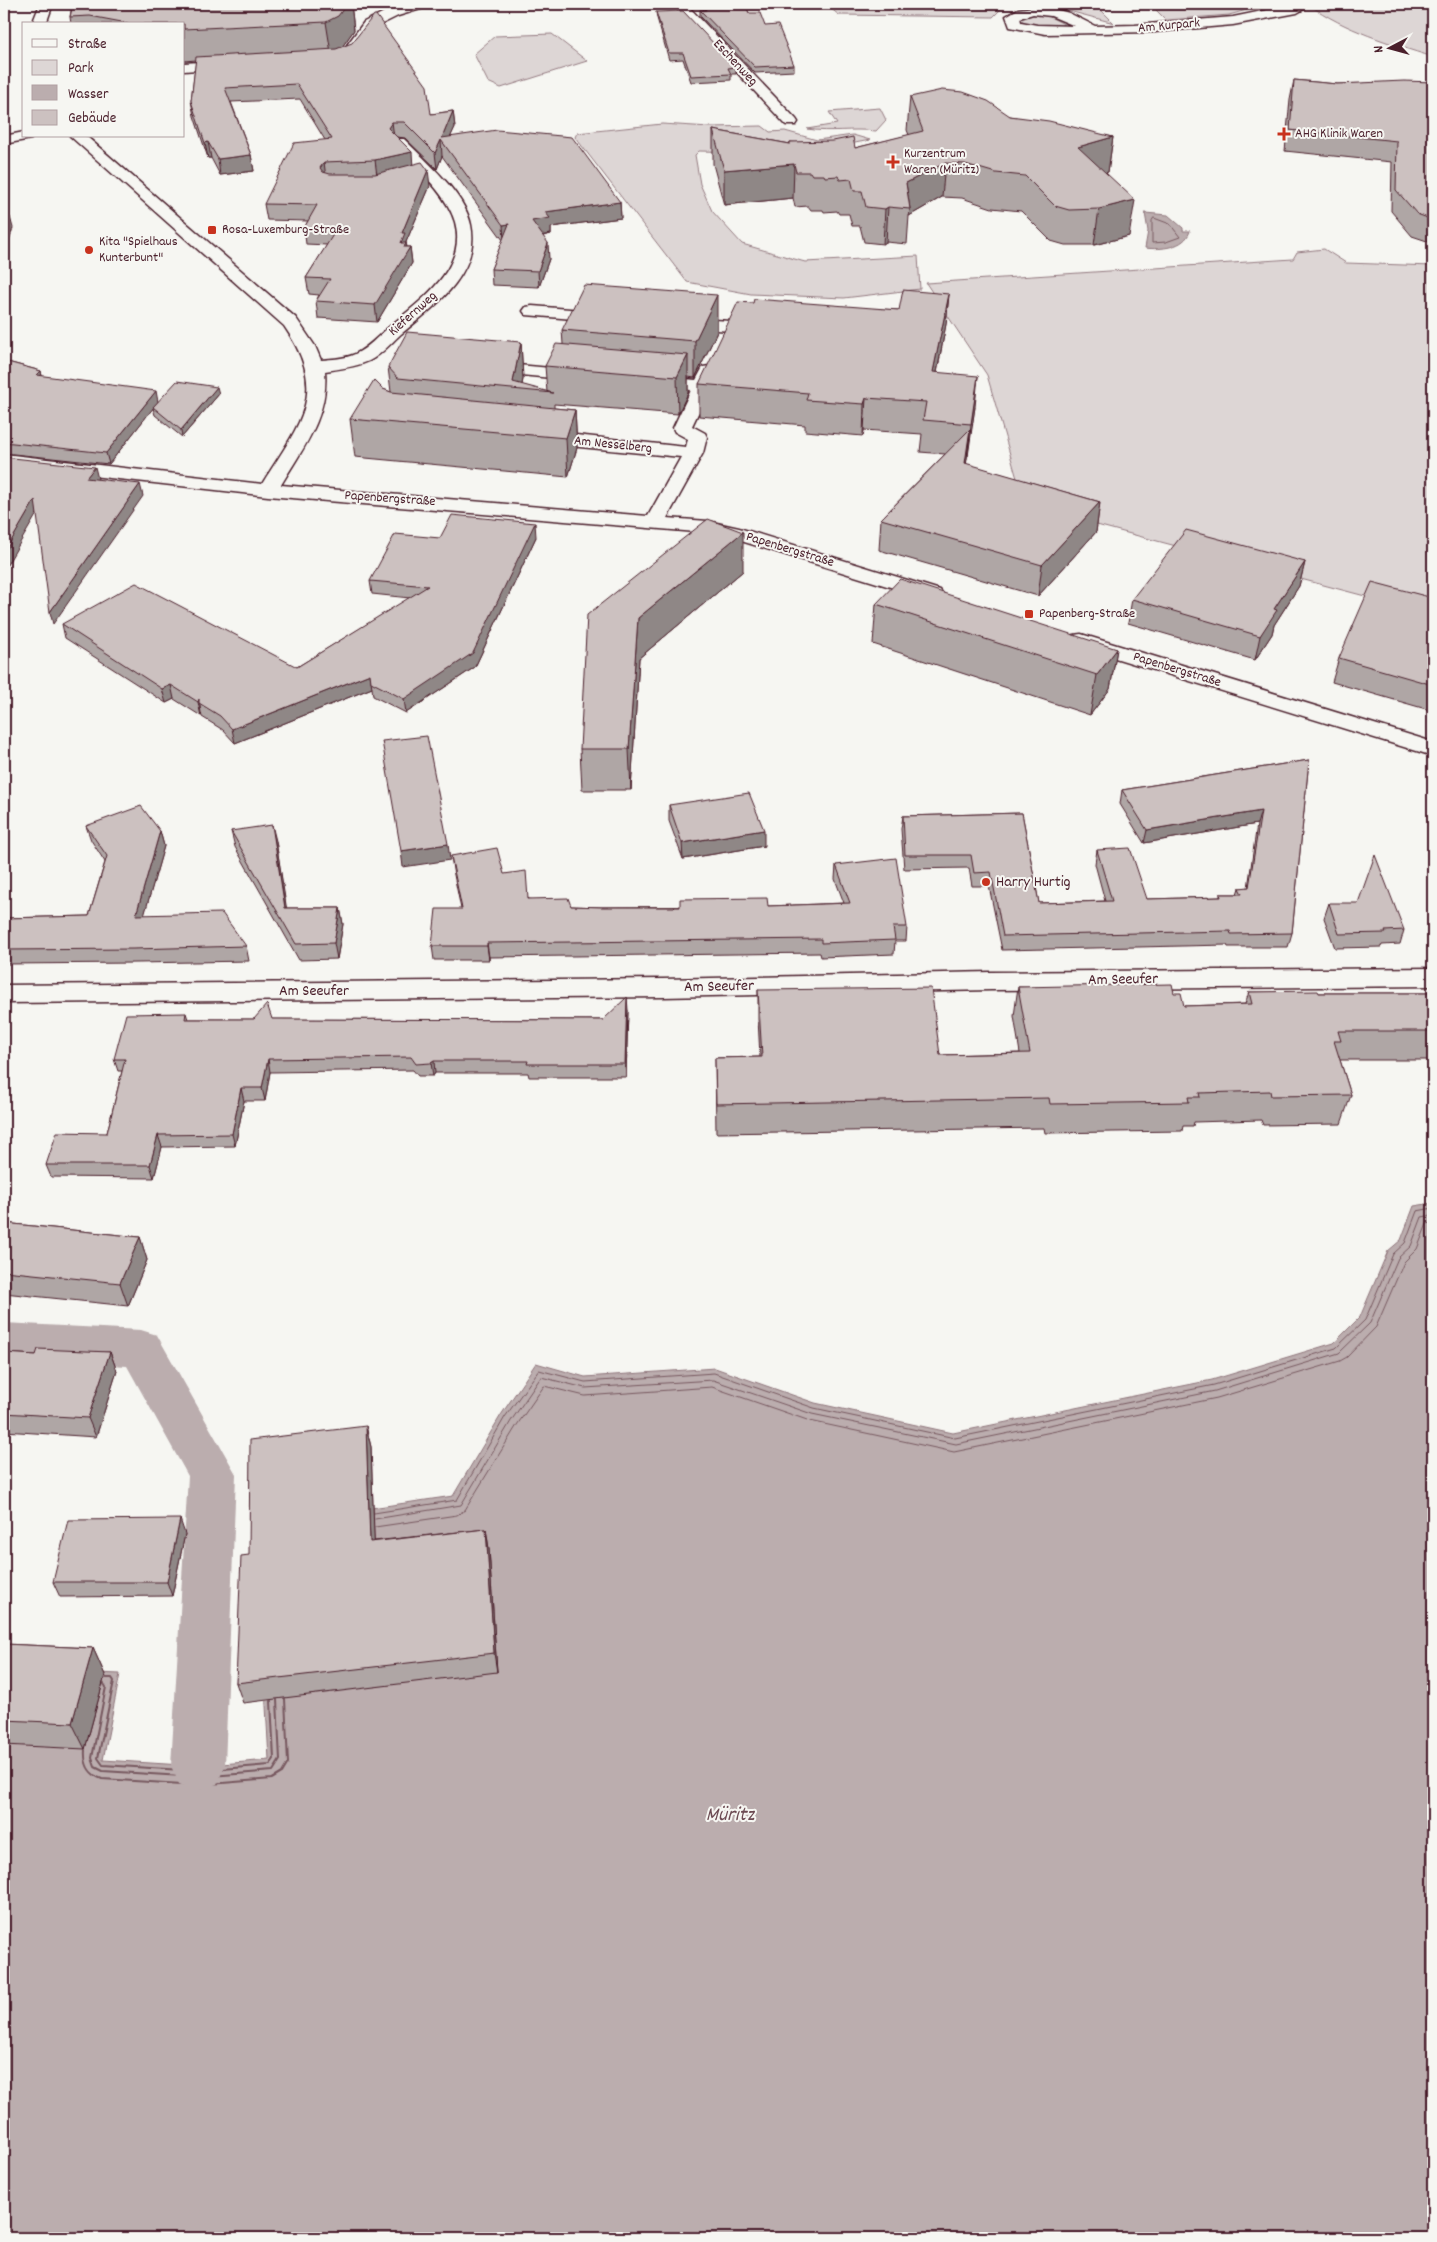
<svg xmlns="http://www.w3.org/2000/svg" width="1437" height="2242" font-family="Dekko,sans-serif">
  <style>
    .green { fill: #ddd6d5; stroke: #947a80 }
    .water { fill: #bbadae; stroke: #8e747a }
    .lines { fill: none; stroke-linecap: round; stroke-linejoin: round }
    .shore-far1 { stroke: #77585f; stroke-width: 1 }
    .shore { stroke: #77585f; stroke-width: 2 }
    .canal { fill: #bbadae; fill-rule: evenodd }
    .street-casing { stroke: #4a1f2b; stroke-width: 3 }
    .street { fill: #f6f6f2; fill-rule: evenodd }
    .wall { fill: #afa6a5; stroke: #4a1f2b }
    .shaded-wall { fill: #8f8786; stroke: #4a1f2b }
    .building { fill: #ccc1c0; stroke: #4a1f2b }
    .poi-dot { fill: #c8321e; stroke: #f6f6f2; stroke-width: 2 }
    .labels { text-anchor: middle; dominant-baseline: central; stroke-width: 4; stroke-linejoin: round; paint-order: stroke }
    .far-street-label { font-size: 14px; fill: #4a1f2b; stroke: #f6f6f2 }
    .far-poi-label { font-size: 14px; fill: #4a1f2b; stroke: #f6f6f2; text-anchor: start }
    .poi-label { font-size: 16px; fill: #4a1f2b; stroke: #f6f6f2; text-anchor: start }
    .street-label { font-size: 16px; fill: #4a1f2b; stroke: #f6f6f2 }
    .near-water-label { font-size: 21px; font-style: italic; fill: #6c4a52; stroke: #f6f6f2 }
  </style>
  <rect width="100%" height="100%" fill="#f6f6f2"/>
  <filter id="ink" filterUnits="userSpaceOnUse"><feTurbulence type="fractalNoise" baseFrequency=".02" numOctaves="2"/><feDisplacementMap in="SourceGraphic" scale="10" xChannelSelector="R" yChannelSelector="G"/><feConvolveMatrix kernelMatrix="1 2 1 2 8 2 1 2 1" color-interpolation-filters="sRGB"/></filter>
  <g filter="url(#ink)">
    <g class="green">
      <polygon points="825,4 1022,4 1003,7 993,17 839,15"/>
      <polygon points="1030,4 1095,4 1114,23 1043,4"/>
      <polygon points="1150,4 1268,4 1229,15 1166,20"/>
      <path d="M 1308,4 L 1433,4 L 1433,57 C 1389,43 1346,31 1308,4 Z"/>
      <path d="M 1031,14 L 1048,16 L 1064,24 C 1054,29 1031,27 1021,20 L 1023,16 Z"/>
      <polygon points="552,34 587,61 501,88 488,82 474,54 495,36"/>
      <path d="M 880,108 L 886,120 L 876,131 C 851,128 831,133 807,129 L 837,124 L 829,112 Z"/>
      <polygon points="662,124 710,127 762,126 770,132 785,131 817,140 853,135 870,140 805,153 699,151 695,155 700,184 712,211 742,244 805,262 918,256 920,289 844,298 751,294 687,282 575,137 577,133"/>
      <polygon points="1324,249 1346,263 1433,266 1433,614 1025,506 987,375 926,283 1293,259 1297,252"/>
    </g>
    <g class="water">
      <path d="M 1145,213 L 1168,215 L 1183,228 L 1183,231 L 1190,231 C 1185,248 1160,250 1145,248 L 1148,231 Z"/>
      <polygon points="1433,1203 1433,2238 4,2238 4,1669 120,1674 103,1760 198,1766 269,1760 256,1525 453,1496 501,1415 536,1363 585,1377 715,1368 815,1403 953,1433 1212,1380 1334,1343 1360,1317 1388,1251 1401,1240 1414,1206"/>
    </g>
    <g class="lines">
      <g class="shore-far1">
        <polygon points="1154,218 1170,224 1180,237 1166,242 1152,243 1152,221"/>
        <polyline points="374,1513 457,1500 505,1417 539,1370 585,1382 714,1373 814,1408 955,1438 1214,1385 1336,1348 1365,1320 1393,1254 1405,1243 1417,1211 1433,1208"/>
        <polyline points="375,1519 461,1505 511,1421 541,1377 585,1388 713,1380 812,1414 956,1444 1215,1391 1339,1353 1370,1323 1398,1258 1411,1246 1422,1217 1433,1215"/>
        <polyline points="375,1527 457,1515 465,1510 517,1425 544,1386 585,1396 712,1387 810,1421 954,1452 1217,1398 1340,1361 1347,1357 1376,1327 1404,1262 1417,1249 1427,1224 1433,1222"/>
      </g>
      <g class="shore">
        <polyline points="106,1678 112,1678 114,1681 98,1758 103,1765 198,1771 270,1765 274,1759 271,1701"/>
        <polyline points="104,1684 106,1687 92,1758 95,1767 103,1771 198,1777 273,1771 280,1760 277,1700"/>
        <path d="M 85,1750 C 84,1764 88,1774 102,1779 L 198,1785 L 272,1779 L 282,1773 L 288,1763 L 285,1699"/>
      </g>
      <polygon class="canal" points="4,1323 141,1330 157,1335 236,1474 225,1766 217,1784 198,1791 179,1784 171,1766 188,1476 127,1366 4,1359"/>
      <defs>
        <g id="street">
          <polygon points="40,4 53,4 46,24 32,24"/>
          <polygon points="409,4 429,4 427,7 398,16 374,28 359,48 349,48 347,45 364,22 388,10"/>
          <polygon points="673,4 686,4 796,119 798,122 796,125 786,125"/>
          <path d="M 1285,4 L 1299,4 L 1304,9 L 1297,13 L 1233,25 L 1154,32 L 1045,34 L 1010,27 L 1006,16 L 1018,9 L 1043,6 L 1069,13 L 1095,26 L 1135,25 L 1233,17 L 1286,6 ZM 1033,14 L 1051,16 L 1075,26 L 1037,25 L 1021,22 L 1020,18 Z"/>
          <polygon points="232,60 239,64 237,67 184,71 184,63"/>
          <polygon points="24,132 24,136 33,136 31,139 4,144 4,136"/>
          <path d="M 70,136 L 86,136 L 296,318 L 315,346 L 321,360 C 332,359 344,359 355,354 C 368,348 377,337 388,328 C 418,302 468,270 455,222 C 446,192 415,167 394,145 L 391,142 L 394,139 L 404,139 C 426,161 465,194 471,225 C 481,273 434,307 401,334 C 391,343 381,355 369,361 C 356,367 339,369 325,371 C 329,416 303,448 281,485 L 648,516 L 681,457 L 539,443 L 532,441 L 530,437 L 532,433 L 539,431 L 686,447 L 688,439 L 675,432 L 673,428 L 691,390 L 651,386 L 645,385 L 642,381 L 645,377 L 651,376 L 696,380 L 703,367 L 709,366 L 715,367 L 718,371 L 692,426 L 705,433 L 707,437 L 703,453 L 667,518 L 708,521 L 739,528 L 940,590 L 943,594 L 940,598 L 933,600 L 926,598 L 728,537 L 708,533 L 268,496 L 4,466 L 4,454 L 262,484 C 300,423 330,393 284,326 Z"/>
          <polygon points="532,306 608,312 614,313 617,317 614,321 608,322 526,315 523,311 526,307"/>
          <polygon points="681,318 731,321 737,322 740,326 737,330 731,331 675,327 672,323 675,319"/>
          <polygon points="486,362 583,371 589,372 592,376 589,380 583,381 480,371 477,367 480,363"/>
          <polygon points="1081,634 1433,742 1433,756 1073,645 1070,640 1073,635"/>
          <polygon points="1433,968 1433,986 991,990 663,997 4,1003 4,985 663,979 991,972"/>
        </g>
      </defs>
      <use href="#street" class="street-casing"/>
      <use href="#street" class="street"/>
    </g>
    <g class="wall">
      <polygon points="70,4 351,4 354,30 342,47 431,114 453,111 455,127 450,137 620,202 621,218 551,227 551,234 543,236 549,259 539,287 492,285 491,269 503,240 442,156 437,169 405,138 397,137 413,165 430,186 406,242 407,247 410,247 412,263 377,322 318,318 316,301 319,295 309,294 306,278 327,245 306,244 304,228 308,221 267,220 264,204 325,140 300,99 231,102 251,155 254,171 220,175 211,158 208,158 194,116 191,101 196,60 184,61 184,24 71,24 70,17 71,11"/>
      <polygon points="598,4 632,4 598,6"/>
      <polygon points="702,4 745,4 749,13 765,26 794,65 794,71 755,73 700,16 700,10 704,10"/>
      <polygon points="656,12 736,67 736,74 731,74 731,80 691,82 683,59 669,60 657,18"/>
      <polygon points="1294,80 1337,84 1433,82 1433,243 1412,236 1391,211 1392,162 1285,151 1290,100"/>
      <polygon points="910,97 1010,116 1113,137 1108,172 1105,172 1129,236 1094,245 1065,245 1051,241 1021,211 992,208 962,198 942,197 909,216 907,244 886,242 883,244 864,242 860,226 852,226 849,214 839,214 837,211 824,212 823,210 811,210 808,206 795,207 793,198 724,205 713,164 713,130 790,144 790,142 855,148 909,135 907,130"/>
      <polygon points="949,294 946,324 937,373 975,407 966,464 1100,502 1096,532 1038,596 879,550 881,519 945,454 920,452 922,434 864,430 863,436 805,431 805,425 699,416 699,384 753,303 899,310"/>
      <polygon points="562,330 717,332 695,378 688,377 688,393 678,414 554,404 554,408 575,410 577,448 568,477 355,457 350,419 383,389 391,392 388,367 521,342 523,379 522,385 547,392 545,366 563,344"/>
      <polygon points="4,361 41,371 42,376 158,402 219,394 182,437 155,415 153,408 109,464 4,453"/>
      <polygon points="708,519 743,571 639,658 631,790 582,790 580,749"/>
      <polygon points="536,537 475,667 406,713 373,696 372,688 235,743 223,730 202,717 201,713 201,716 174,699 166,703 65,638 62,624 297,667 410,598 372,594 370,581"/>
      <polygon points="1305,562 1299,586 1274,625 1272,634 1255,660 1128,623 1132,599"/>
      <polygon points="1433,598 1433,711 1332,682 1339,658"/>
      <polygon points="876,604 1117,649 1110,689 1090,715 873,644"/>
      <polygon points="1309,760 1292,933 1288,947 1228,947 1227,945 1002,950 989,886 972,886 969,868 904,869 901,829 903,816 1022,813 1039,903 1105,901 1095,864 1097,850 1147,899 1220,897 1220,894 1237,894 1239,888 1248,888 1257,824 1144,843 1120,804 1122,790"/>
      <polygon points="669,805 764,846 683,859 669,821"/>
      <polygon points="86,826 160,831 164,846 144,915 246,946 249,961 137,963 4,964 4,918 89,916 105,862 91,840"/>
      <polygon points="231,831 276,841 286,908 340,908 343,924 337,959 299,960 235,847"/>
      <polygon points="451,856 504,874 529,899 571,906 602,907 768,906 844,903 835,879 836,865 907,927 906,941 895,941 894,954 821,957 820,953 489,957 489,960 434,960 432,946 461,909 453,870"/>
      <polygon points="1329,903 1404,930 1400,944 1382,945 1381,947 1335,948 1324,918"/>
      <polygon points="1018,987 1174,993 1184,1006 1245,1004 1249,992 1319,993 1433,993 1433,1070 1430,1060 1340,1060 1351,1095 1341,1124 1263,1125 1261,1120 1194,1122 1193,1126 1183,1126 1182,1131 1045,1133 1044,1128 716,1133 715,1058 760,1057 758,1019 758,990 940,1055 1020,1053 1014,1016"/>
      <polygon points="628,1010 626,1077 529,1077 528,1073 435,1073 433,1076 418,1076 413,1070 270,1072 265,1101 244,1101 235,1146 162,1147 154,1178 51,1177 46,1165 107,1133 122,1071 118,1071 114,1059 186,1013 188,1019 603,1020"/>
      <polygon points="4,1223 140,1237 147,1260 128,1306 4,1293"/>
      <polygon points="110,1352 117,1371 96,1437 4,1431 4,1353 36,1355"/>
      <polygon points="366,1426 371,1447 374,1541 486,1529 489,1549 497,1672 243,1703 236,1683 249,1555"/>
      <polygon points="185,1534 172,1596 60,1597 53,1582"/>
      <polygon points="4,1644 93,1648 105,1675 85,1749 4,1745"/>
    </g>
    <g class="shaded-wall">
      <polygon points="347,4 351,4 354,30 342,47 331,53 326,22"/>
      <polygon points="453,111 455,127 446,147 442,138"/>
      <polygon points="392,122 394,137 388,128"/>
      <polygon points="1113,137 1108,172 1074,181 1078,147"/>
      <polygon points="441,140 442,156 437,169 435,153"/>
      <polygon points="208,142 211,158 208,158 205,143"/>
      <polygon points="412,152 413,168 377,176 375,160"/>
      <polygon points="251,155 254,171 220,175 218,159"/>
      <polygon points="324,162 326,178 320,168"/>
      <polygon points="945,163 942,197 909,216 910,209 906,183"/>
      <polygon points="794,164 793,198 724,205 724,170"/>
      <polygon points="428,170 430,186 406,242 407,252 410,247 412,263 377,322 375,305 401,243 402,233"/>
      <polygon points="1135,200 1129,236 1094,245 1099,209"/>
      <polygon points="620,202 621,218 551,227 551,234 533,237 532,221 545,212"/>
      <polygon points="888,207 886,242 883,244 885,209"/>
      <polygon points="10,217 13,228 4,256 4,236"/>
      <polygon points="509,224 504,241 503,225"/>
      <polygon points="548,243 549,259 539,287 538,271"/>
      <polygon points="949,294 946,324 931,404 933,372"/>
      <polygon points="717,295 717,332 695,378 695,341"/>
      <polygon points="521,342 523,379 521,390 513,382"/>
      <polygon points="688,355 688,393 678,414 677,377"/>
      <polygon points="41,371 43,382 37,375"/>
      <polygon points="978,376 975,407 968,456 971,424"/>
      <polygon points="217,387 219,394 182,437 181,430"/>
      <polygon points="156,391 158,402 109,464 106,453"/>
      <polygon points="866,398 864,430 863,436 864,404"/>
      <polygon points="575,410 577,448 568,477 566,438"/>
      <polygon points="970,429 967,459 962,493 965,463"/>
      <polygon points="95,467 98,479 89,490 86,478"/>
      <polygon points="140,484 143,496 53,624 50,612"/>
      <polygon points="35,500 38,512 4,570 4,553"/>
      <polygon points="1100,502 1096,532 1038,596 1042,565"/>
      <polygon points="535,523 536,537 475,667 406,713 404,699"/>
      <polygon points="743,532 743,571 639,658 631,790 629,749 638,618"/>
      <polygon points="1305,562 1299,586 1274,625 1272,634 1255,660 1260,636 1274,609"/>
      <polygon points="1117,649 1110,689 1090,715 1097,675"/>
      <polygon points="370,674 372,688 235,743 232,729"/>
      <polygon points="171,685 174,699 166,703 162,689"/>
      <polygon points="199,699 201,713 201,716 198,702"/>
      <polygon points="1261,811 1257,824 1144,843 1147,830"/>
      <polygon points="272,825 276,841 289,924 285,908"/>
      <polygon points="764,830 764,846 683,859 682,843"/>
      <polygon points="160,831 164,846 140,930 136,915"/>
      <polygon points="448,844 450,860 403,867 401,851"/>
      <polygon points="340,908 343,924 337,959 334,943"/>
      <polygon points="487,943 489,957 489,960 487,946"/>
      <polygon points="627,997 628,1010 626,1077 625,1064"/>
      <polygon points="268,1059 270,1072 265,1101 262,1088"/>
      <polygon points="434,1061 435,1073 433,1076 431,1063"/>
      <polygon points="241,1088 244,1101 235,1146 232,1134"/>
      <polygon points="158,1135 162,1147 154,1178 150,1165"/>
      <polygon points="140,1237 147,1260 128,1306 120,1283"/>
      <polygon points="110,1352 117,1371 96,1437 88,1418"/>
      <polygon points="366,1426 371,1447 375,1562 370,1542"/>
      <polygon points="180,1519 185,1534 172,1596 167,1582"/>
      <polygon points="486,1529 489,1549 497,1672 494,1653"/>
      <polygon points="93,1648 105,1675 85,1749 72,1723"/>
    </g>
    <g class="building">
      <polygon points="73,4 347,4 338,16 326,22 184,29 184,24 126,24 127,23 90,16 70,17"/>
      <polygon points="704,4 745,4 749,13 760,13 765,26 778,25 794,65 755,67 700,10 706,10"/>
      <polygon points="683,11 736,67 728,68 731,74 691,76 683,53 669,53 656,12"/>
      <polygon points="374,15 376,15 427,86 431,114 453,111 442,138 497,130 572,137 620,202 545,212 550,218 532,221 548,243 538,271 491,269 509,224 503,225 441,140 435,153 404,122 392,122 388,128 412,152 375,160 324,162 320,168 323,172 330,174 375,174 422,162 428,170 402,233 405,233 401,243 406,243 404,247 410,247 375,305 316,301 330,279 306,278 336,230 304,228 317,205 264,204 294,143 332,139 297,84 225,88 251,155 218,159 208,142 205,143 191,101 196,57 336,49 352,43"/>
      <polygon points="1294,80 1337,84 1404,81 1433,82 1433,220 1417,214 1396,190 1397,141 1290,130"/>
      <polygon points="942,90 963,92 988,101 1010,116 1049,121 1113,137 1078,147 1135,200 1099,209 1069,210 1055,206 1025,176 996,173 965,164 945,163 906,183 910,209 888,207 885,209 866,207 862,191 854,191 851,179 840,180 838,176 825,177 824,175 812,175 810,172 796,172 794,164 724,170 713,130 790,144 790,142 833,141 853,137 855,148 923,131 910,97"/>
      <polygon points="10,217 4,236 4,218"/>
      <polygon points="584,285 717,295 695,341 562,330"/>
      <polygon points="903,290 949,294 933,372 978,376 971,424 923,420 926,402 866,398 864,404 806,400 808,393 699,384 738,302 753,303 754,299 899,310"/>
      <polygon points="407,332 521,342 513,382 553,393 398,378 388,367"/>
      <polygon points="556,344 688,355 677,377 545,366"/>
      <polygon points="4,361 41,371 37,375 156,391 106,453 4,442"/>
      <polygon points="374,380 383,389 391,392 575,410 566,438 350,419"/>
      <polygon points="177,381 217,387 181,430 153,407"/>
      <polygon points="970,429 965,463 1100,502 1042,565 881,519"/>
      <polygon points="4,457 95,467 86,478 140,484 50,612 35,500 4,553"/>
      <polygon points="452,515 535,523 473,653 404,699 371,682 370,674 232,729 220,716 199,703 199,699 198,702 171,685 162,689 62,624 136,583 297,667 428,586 370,581 395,534 440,538"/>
      <polygon points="708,519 743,532 638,618 629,749 580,749 587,615"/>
      <polygon points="1186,530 1305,562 1274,609 1277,610 1260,636 1132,599"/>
      <polygon points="900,579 1117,649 1097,675 876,604"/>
      <polygon points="1372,582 1433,598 1433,685 1339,658"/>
      <polygon points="427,736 448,844 401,851 382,741"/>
      <polygon points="1309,760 1292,933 1231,934 1230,931 1003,936 991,872 974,873 971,855 905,855 903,816 1022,813 1039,903 1112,901 1097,850 1130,848 1147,899 1221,897 1220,894 1242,894 1239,888 1249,887 1261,811 1147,830 1122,790"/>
      <polygon points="749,793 764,830 682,843 669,805"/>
      <polygon points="141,806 160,831 136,915 222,913 246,946 133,949 4,950 4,918 89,916 107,856 86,826"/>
      <polygon points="272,825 285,908 340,908 334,943 296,944 231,831"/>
      <polygon points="497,848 504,874 526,871 528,899 568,898 571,906 602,907 680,907 680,899 767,898 768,906 850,903 836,865 896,858 907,927 893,927 895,940 821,943 821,939 487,943 487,946 432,946 436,909 462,909 451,856"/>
      <polygon points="1375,855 1404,930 1385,931 1386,933 1339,934 1329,903 1358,903"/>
      <polygon points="1172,984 1174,993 1181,993 1184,1006 1252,1004 1249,992 1318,991 1319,993 1433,993 1433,1031 1338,1031 1341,1041 1334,1041 1351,1095 1271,1096 1270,1091 1199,1093 1200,1097 1188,1097 1189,1102 1050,1104 1049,1098 716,1104 715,1058 762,1057 758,990 931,988 940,1055 1030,1053 1018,987"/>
      <polygon points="627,997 625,1064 527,1064 528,1061 434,1061 431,1063 416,1064 411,1057 268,1059 262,1088 241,1088 232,1134 158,1135 150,1165 46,1165 57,1132 107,1133 125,1059 114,1059 126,1014 186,1013 185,1019 254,1019 267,1004 272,1019 603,1020"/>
      <polygon points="4,1223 140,1237 120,1283 4,1271"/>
      <polygon points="38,1349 110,1352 88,1418 4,1413 4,1353 36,1355"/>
      <polygon points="366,1426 370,1542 486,1529 494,1653 236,1683 241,1556 249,1555 250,1440"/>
      <polygon points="180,1519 167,1582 53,1582 68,1520"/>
      <polygon points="4,1644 93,1648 72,1723 4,1720"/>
    </g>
  </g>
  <g class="poi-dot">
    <path d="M1281.5 126.5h5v5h5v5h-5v5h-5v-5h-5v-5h5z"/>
    <path d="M890.5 154.5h5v5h5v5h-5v5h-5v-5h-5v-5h5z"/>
    <rect x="207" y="225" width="10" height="10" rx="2.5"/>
    <circle cx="89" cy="250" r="5"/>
    <rect x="1024" y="609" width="10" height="10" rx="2.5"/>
    <circle cx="986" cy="882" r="5"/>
  </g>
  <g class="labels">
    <g class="far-street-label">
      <text transform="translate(1169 26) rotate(-5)">Am Kurpark</text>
      <text transform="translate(735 63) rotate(47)">Eschenweg</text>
      <text transform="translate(413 314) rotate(-42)">Kiefernweg</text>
      <text transform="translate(613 445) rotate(6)">Am Nesselberg</text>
      <text transform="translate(390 499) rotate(4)">Papenbergstraße</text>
      <text transform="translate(790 550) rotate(17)">Papenbergstraße</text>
      <text transform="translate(1177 670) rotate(17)">Papenbergstraße</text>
    </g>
    <g class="far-poi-label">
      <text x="1295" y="134">AHG Klinik Waren</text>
      <text x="904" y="154">Kurzentrum<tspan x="904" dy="16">Waren (Müritz)</tspan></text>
      <text x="222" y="230">Rosa-Luxemburg-Straße</text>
      <text x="99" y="242">Kita "Spielhaus<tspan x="99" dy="16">Kunterbunt"</tspan></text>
      <text x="1039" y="614">Papenberg-Straße</text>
    </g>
    <g class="poi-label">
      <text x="996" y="882">Harry Hurtig</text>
    </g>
    <g class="street-label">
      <text transform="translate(1123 980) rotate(-1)">Am Seeufer</text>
      <text transform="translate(719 987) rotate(-1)">Am Seeufer</text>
      <text x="314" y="991">Am Seeufer</text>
    </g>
    <g class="near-water-label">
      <text x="730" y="1816">Müritz</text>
    </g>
  </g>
  <rect width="1437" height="2242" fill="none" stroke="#f6f6f2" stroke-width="20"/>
  <rect x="10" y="10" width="1417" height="2222" fill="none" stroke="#4a1f2b" stroke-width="2" filter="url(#ink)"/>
  <rect x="22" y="22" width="162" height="115" fill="#f6f6f2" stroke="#b1a0a2"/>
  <rect x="32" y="39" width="25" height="8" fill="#f6f6f2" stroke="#b1a0a2"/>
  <text x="68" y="48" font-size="15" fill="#4a1f2b">Straße</text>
  <rect x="32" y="60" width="25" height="15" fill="#ddd6d5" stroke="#b1a0a2"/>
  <text x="68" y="72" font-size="15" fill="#4a1f2b">Park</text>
  <rect x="32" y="85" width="25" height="15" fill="#bbadae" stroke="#b1a0a2"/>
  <text x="68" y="98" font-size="15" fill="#4a1f2b">Wasser</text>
  <rect x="32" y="110" width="25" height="15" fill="#ccc1c0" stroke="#b1a0a2"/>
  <text x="68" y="122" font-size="15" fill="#4a1f2b">Gebäude</text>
  <g transform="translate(1390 48) rotate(264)" stroke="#f6f6f2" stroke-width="4" paint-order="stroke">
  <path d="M0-4L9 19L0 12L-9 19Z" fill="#4a1f2b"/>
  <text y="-8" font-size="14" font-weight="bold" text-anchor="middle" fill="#4a1f2b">N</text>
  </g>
</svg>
